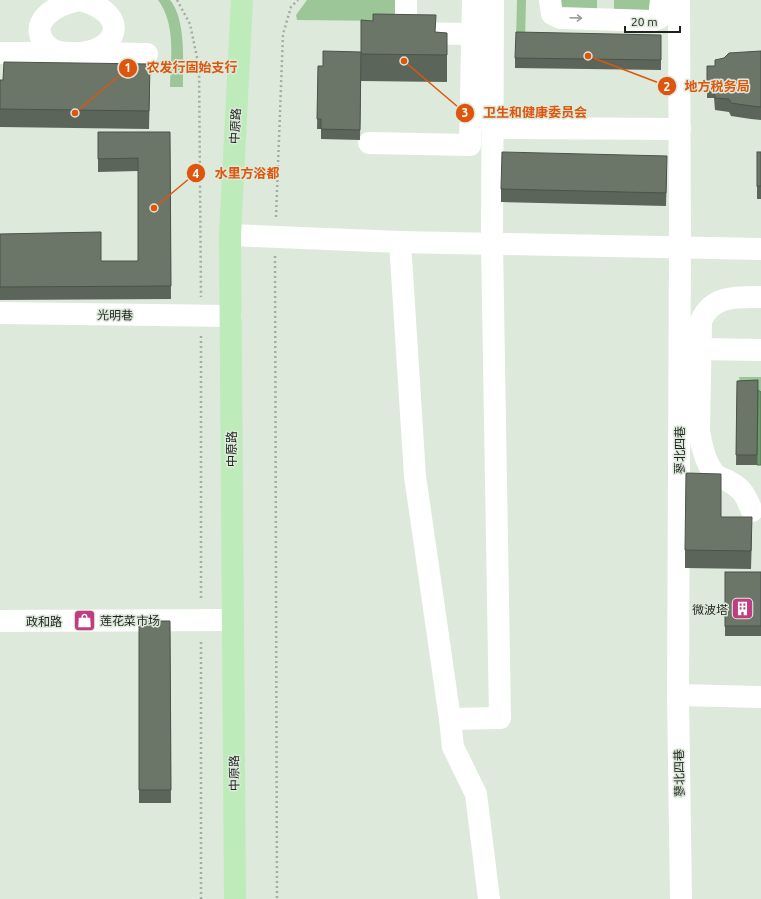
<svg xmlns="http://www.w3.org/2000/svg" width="761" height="899" font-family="Ubuntu,'Noto Sans SC',sans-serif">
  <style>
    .green { fill: #9cc598 }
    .water { fill: #6b9b67; stroke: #547751 }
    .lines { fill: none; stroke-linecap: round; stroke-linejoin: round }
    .path { stroke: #a3ada2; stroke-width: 2.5; stroke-dasharray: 2 3; stroke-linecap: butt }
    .minor { stroke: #fff; stroke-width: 22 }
    .major { stroke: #bdebb9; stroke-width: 22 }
    .wall { fill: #5c655a }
    .building { fill: #6b7669; stroke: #4b534a }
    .oneway { stroke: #9a9c9a }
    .labels { text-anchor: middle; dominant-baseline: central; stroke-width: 3; stroke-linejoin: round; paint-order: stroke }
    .street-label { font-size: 12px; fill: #1f231e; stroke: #dde9db }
    .poi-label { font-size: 12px; fill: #1f231e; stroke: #dde9db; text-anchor: end }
    .leader { fill: none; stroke: #de560d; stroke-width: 1.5 }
    .callout-dot { fill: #de560d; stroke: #dde9db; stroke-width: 1.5 }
    .mark-label { font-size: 12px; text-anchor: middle; font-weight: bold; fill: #fff }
    .callout-label { font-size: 13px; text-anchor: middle; font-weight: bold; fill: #de560d; stroke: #dde9db; stroke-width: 3; stroke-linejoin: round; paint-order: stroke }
  </style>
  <rect width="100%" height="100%" fill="#dde9db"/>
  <g class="green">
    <path d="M 158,0 L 170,0 C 186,19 183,62 183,87 L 170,87 C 171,59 176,24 158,0 Z"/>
    <polygon points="307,0 396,0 395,21 297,20 296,15"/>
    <polygon points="517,0 526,0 525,42 516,41"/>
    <rect x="560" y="0" width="37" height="12"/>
    <polygon points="614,0 651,0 651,14 614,13"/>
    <polygon points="739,377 761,377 761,392 758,390 741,390"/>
  </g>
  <polygon class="water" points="758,390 761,392 761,465 757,465"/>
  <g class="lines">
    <g class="path">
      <polyline points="177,0 190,24 199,67 201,297"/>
      <polyline points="276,217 283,34 291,7 298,0"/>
      <polyline points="275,256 277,899"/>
      <polyline points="201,336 201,601"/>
      <polyline points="201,899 201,640"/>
    </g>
    <g class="minor">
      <path d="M 80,0 C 132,13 120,55 70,53 C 63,53 56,53 50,48 C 22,25 56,3 80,0 Z"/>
      <polyline points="406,0 406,33 472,34"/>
      <polyline points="550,0 552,14 560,18 652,21 659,18 661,0"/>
      <polyline points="679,0 680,248 678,695 681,899"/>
      <polyline points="0,53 57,53"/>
      <polyline points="88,53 147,54"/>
      <polyline points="492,128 680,129"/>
      <polyline points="369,143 470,145 473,0"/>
      <polyline points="230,235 400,242 761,249"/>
      <polyline points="400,242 415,476 450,719 453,747 476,794 489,899"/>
      <polyline points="0,313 231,316"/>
      <polyline points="700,349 761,350"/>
      <path d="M 752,511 C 746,496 743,489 728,481 C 725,479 719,478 717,476 C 706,466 701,444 699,430 L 701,321 C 712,295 737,297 761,297"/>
      <polyline points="0,621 232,620"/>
      <polyline points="678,695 761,697"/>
      <polyline points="450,719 500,718 492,244 493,0"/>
    </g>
    <polyline class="major" points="235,899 230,235 242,0"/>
  </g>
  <g class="wall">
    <polygon points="436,32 447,33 447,82 361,81 361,72 360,140 321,139 321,129 317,129 318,66 323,66 361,52"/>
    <polygon points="661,35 661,70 515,68 515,58"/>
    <polygon points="761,51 761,120 751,119 731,116 729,112 715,110 714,98 707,98 707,66 715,66 724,58"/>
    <polygon points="0,80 150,82 149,129 0,127"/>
    <polygon points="98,132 170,132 171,299 0,300 0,234 101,261 138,261 138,171 98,172"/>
    <rect x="757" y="152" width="4" height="47"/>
    <polygon points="667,169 666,206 501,202 501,189"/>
    <polygon points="758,380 757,465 736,465 737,381"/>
    <polygon points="721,474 721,517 752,535 751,569 685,568 685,550"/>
    <rect x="725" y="572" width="36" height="64"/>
    <polygon points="139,621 170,621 171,803 139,803"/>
  </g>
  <g class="building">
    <polygon points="373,14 436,15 435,32 447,33 447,55 361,54 361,20 373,21"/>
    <polygon points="516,32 661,35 661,60 515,58"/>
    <polygon points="323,51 361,52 360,130 321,129 321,119 317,119 318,66 323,66"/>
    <polygon points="761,51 761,107 751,106 731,103 729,99 715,98 714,85 707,85 707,66 715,66 715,60 724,58 729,53"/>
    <polygon points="4,62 150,64 149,111 0,109 0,80 3,80"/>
    <polygon points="98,132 170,132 171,286 0,287 0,234 101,232 101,261 138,261 138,158 98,159"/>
    <polygon points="502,152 667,156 666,193 501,189"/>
    <rect x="757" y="152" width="4" height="34"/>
    <polygon points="758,380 757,455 736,455 737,381"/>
    <polygon points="686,473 721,474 721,517 752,517 751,551 685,550"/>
    <rect x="725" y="572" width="36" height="54"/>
    <polygon points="139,621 170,621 171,790 139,790"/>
  </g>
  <defs><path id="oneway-shaft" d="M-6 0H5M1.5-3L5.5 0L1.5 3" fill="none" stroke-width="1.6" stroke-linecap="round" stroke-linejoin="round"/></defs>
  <use class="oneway" href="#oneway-shaft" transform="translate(576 18) rotate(2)"/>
  <defs>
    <symbol id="building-square" viewBox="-11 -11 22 22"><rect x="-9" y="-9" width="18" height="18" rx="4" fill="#c13d82" stroke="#dde9db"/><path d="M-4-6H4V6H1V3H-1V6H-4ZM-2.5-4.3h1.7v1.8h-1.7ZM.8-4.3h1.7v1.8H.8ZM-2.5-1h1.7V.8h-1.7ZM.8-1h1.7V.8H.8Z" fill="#fff"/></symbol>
    <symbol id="shop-square" viewBox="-11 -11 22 22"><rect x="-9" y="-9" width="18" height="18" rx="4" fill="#c13d82" stroke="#dde9db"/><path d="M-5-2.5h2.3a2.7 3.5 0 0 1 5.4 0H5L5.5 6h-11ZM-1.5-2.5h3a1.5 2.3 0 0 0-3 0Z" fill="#fff"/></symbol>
  </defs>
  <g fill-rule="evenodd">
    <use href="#building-square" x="730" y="596" width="25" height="25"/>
    <use href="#shop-square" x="72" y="608" width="25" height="25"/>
  </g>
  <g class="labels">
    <g class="street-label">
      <text transform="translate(235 126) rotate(-87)">中原路</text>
      <text transform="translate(115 315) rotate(1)">光明巷</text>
      <text transform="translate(231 449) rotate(-90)">中原路</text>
      <text transform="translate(679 450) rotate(-90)">蓼北四巷</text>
      <text x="44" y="621">政和路</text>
      <text transform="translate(234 773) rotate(-91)">中原路</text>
      <text transform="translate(679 773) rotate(-91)">蓼北四巷</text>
    </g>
    <g class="poi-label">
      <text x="728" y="609">微波塔</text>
      <text x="100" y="620" text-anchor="start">莲花菜市场</text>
    </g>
  </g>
  <path class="leader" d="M75 113L128 68M588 56L667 86M404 61L465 113M154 208L196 173"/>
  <g class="callout-dot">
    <circle cx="75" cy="113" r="4"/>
    <circle cx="588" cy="56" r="4"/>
    <circle cx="404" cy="61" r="4"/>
    <circle cx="154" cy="208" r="4"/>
    <circle cx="128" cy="68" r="10"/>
    <circle cx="667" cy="86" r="10"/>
    <circle cx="465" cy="113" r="10"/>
    <circle cx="196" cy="173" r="10"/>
  </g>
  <g class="mark-label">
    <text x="128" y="72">1</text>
    <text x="667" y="91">2</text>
    <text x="465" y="117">3</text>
    <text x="196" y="178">4</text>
  </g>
  <g class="callout-label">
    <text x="192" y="72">农发行固始支行</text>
    <text x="717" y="91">地方税务局</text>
    <text x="535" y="117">卫生和健康委员会</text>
    <text x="247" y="178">水里方浴都</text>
  </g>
  <path d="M625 26v6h55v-6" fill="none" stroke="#1f231e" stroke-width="2"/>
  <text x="631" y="26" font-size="12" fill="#1f231e" stroke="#dde9db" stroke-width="3" paint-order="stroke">20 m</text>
</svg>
